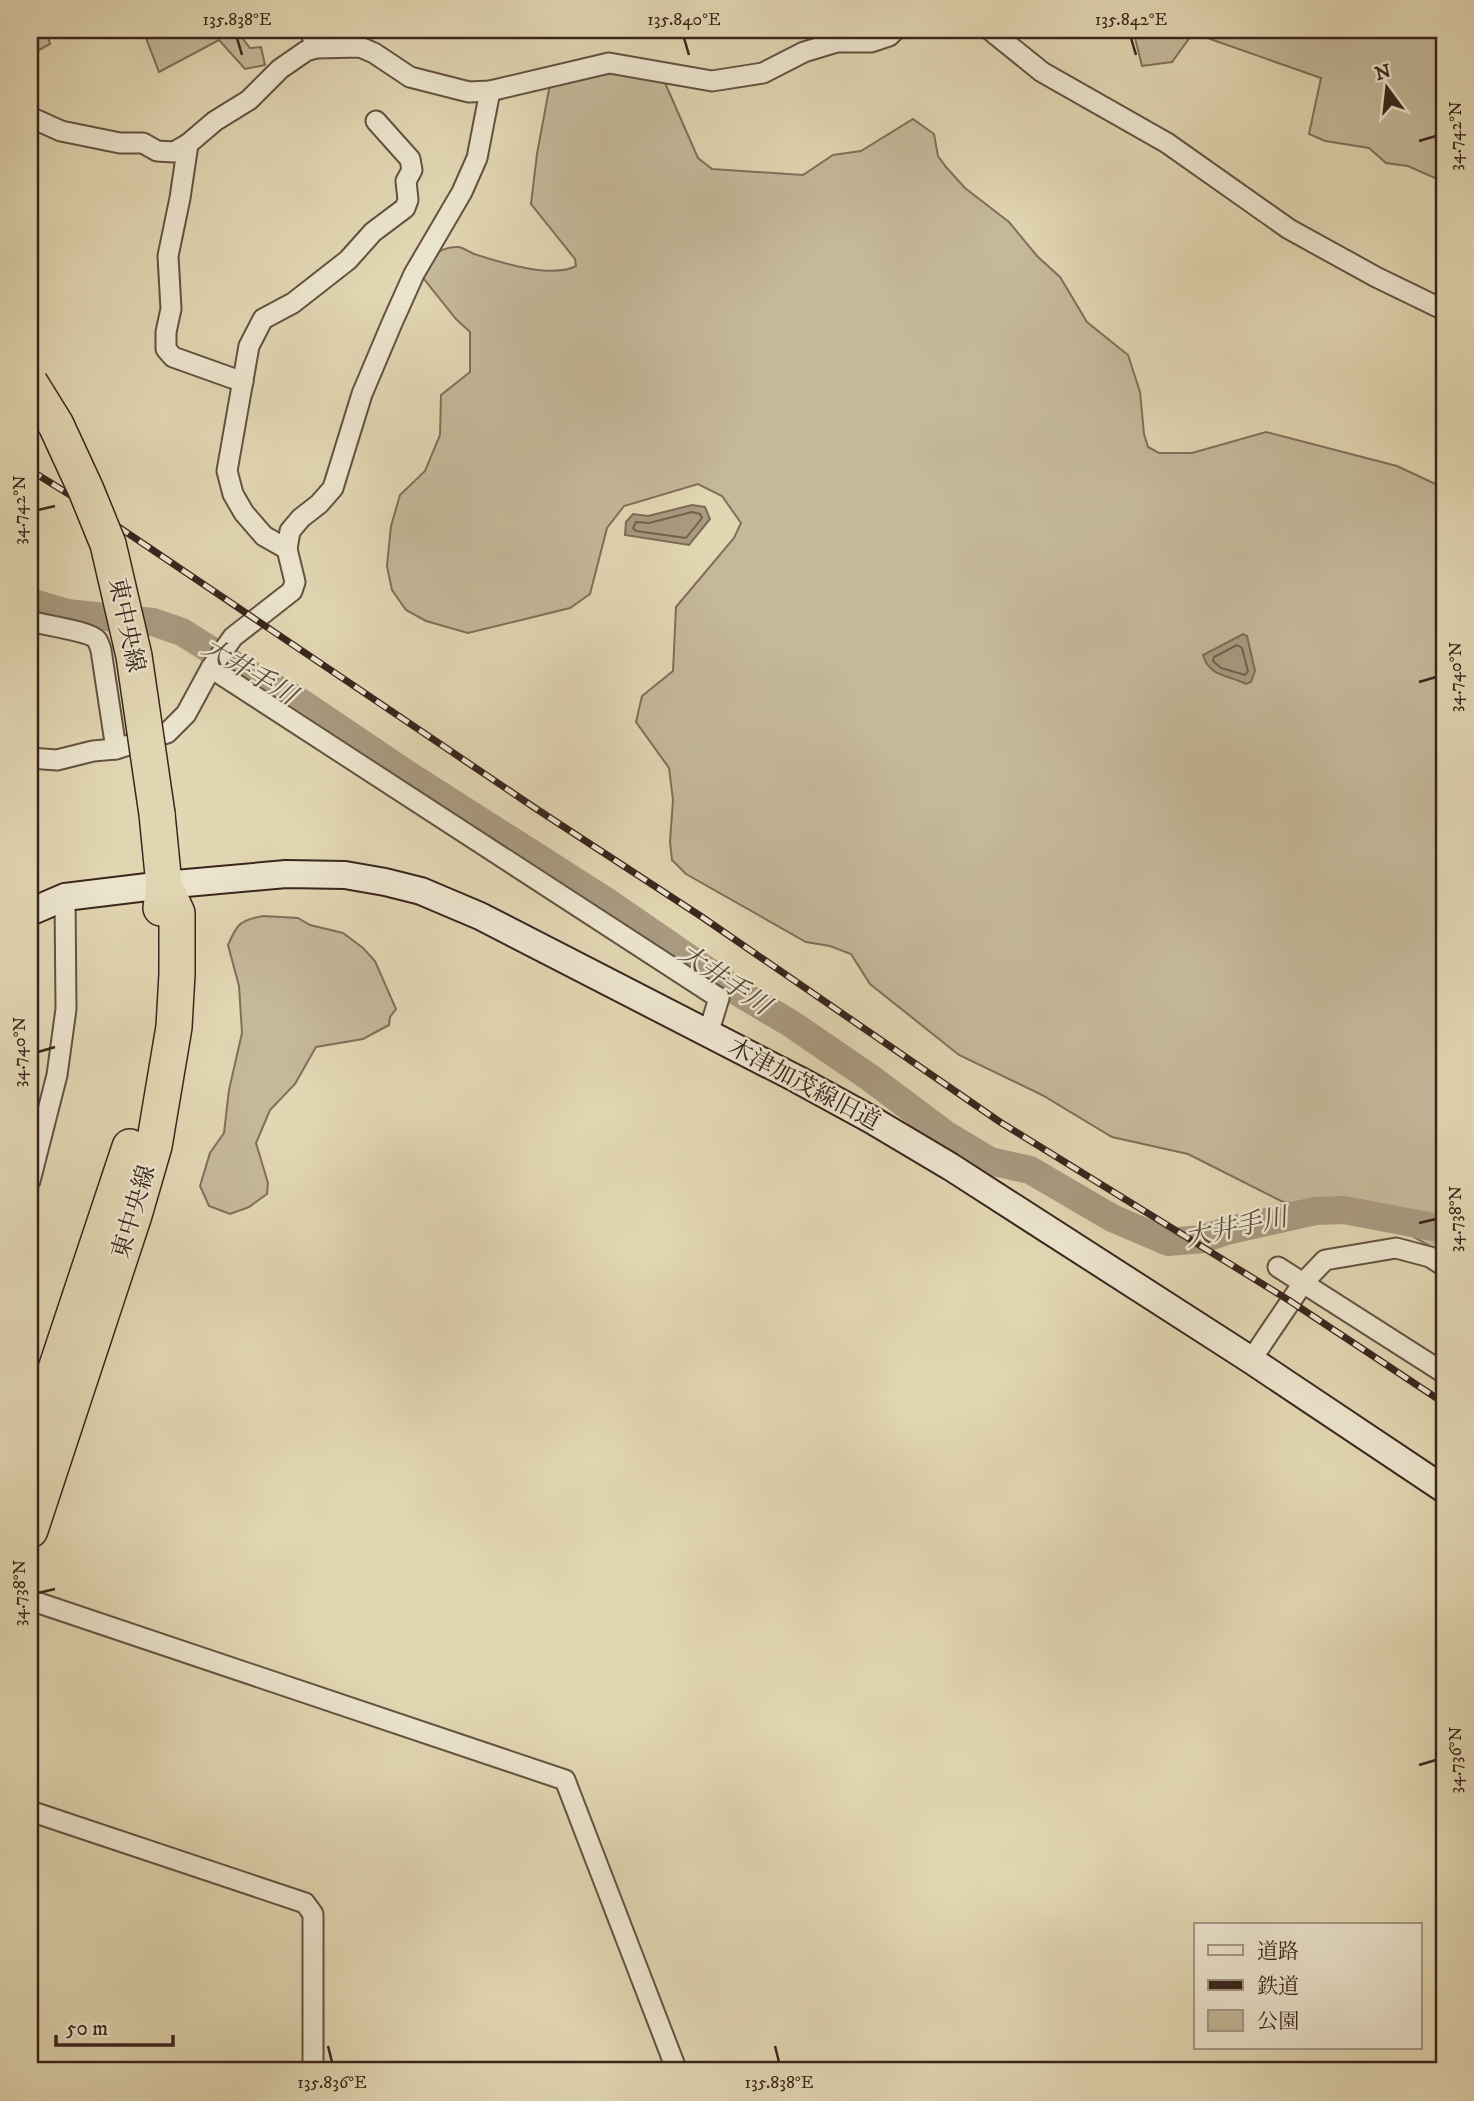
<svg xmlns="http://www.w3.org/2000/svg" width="1474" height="2101" font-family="'IM FELL DW Pica','Noto Serif JP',serif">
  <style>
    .green { fill: #c5b99a; stroke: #806f5c; stroke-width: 2 }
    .water { fill: #a99a80; stroke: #7d6b58; stroke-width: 2 }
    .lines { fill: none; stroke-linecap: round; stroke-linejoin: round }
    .shore { stroke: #72604e; stroke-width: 2 }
    .river { stroke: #a99a80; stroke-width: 28 }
    .street-casing { stroke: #645242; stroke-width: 23 }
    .secondary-casing { stroke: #3a251d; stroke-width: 30 }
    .highway-casing { stroke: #3a251d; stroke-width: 38 }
    .street { stroke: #ece5ce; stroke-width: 19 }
    .secondary { stroke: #ece5ce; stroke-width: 26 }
    .highway { stroke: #e2d7b3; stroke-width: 35 }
    .rail-casing { stroke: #3a251d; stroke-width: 7 }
    .rail { stroke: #ece5ce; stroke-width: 4.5; stroke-dasharray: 13; stroke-linecap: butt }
    .highway-bridge-casing { stroke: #3a251d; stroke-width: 38; stroke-linecap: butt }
    .highway-bridge { stroke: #e2d7b3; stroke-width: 35 }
    .ticks { fill: none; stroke: #3a251d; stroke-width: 2.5 }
    .labels { text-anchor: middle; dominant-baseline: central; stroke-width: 5; stroke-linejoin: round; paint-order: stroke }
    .street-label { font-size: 24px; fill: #3a251d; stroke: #ece5ce }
    .water-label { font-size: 26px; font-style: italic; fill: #5b483b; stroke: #ece5ce }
    .neatline { fill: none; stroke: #3a251d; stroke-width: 2.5 }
    .ticks-label { font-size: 18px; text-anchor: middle; fill: #3a251d }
  </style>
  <rect width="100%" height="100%" fill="#e2d7b3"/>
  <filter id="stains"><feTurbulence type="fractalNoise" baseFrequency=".00286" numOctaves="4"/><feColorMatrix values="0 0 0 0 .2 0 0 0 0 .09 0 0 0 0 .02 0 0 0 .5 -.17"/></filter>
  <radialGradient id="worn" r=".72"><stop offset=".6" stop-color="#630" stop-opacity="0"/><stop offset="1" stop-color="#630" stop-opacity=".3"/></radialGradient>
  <g class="green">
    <polygon points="30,30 46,30 50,44 30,55"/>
    <polygon points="143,30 236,30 250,48 261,47 265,65 245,69 219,40 159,72"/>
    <polygon points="1133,30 1444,30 1444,177 1435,178 1408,166 1386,163 1369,148 1325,141 1309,134 1321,78 1193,33 1172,62 1142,66"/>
    <path d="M 613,72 L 662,76 L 698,158 L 712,169 L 803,175 L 833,155 L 861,151 L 913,119 L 934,134 L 938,156 L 946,167 L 965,188 L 1009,222 L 1037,256 L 1060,277 L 1087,322 L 1128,355 L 1140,392 L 1144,434 L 1148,447 L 1159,453 L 1192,453 L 1266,432 L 1397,466 L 1444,488 L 1444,1254 L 1412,1236 L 1281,1201 L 1188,1154 L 1112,1137 L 1042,1095 L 959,1055 L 870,984 L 851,954 L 830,946 L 806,942 L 686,874 L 672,860 L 670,842 L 673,800 L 669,768 L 636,722 L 642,696 L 673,671 L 676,607 L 734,538 L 741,523 L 722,496 L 698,484 L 624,506 L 607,528 L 590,594 L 570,608 L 468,633 L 426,621 L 406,610 L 392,590 L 387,566 L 391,526 L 400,495 L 425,471 L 440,435 L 441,395 L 470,372 L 470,332 L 456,319 L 424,279 C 420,260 441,246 459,247 C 464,248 469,252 474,254 C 499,262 552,279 576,266 L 575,259 L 531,204 L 537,154 L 550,84 Z"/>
    <path d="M 263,916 L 298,918 L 310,925 L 343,933 L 363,948 L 375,961 L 396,1009 L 390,1017 L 389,1025 L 363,1039 L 316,1047 L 295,1084 L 270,1110 L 256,1143 L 268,1183 L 267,1194 L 249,1207 L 230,1214 L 209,1206 L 200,1186 L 210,1153 L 224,1133 L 229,1090 L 242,1033 L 239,986 L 228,945 C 237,924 240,920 263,916 Z"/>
  </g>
  <g class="water">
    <polygon points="692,505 705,507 710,519 689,545 625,535 626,522 633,514 648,516"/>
    <path d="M 1243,634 L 1247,636 L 1255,671 L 1251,682 L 1246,684 C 1229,675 1209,677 1203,655 Z"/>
  </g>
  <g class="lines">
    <g class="shore">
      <polygon points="692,512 700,514 702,518 686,538 636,531 633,528 636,522 649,523"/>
      <polygon points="1237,645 1242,648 1248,671 1245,675 1221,668 1213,661 1214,657"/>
    </g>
    <polyline class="river" points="30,602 67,613 153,622 182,632 244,671 299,701 407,774 606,901 741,994 790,1023 869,1077 945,1134 990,1161 1030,1170 1112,1218 1168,1242 1203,1239 1226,1231 1315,1211 1344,1210 1444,1229"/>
    <defs>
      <g id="street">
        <polyline points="310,30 316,48"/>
        <polyline points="990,30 1042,72 1167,143 1289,229 1376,277 1444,310"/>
        <polyline points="30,117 61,131 120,143 143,143 157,151 174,152 188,144 215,121 249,100 280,69 306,51 316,48 360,47 374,53 410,77 469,92 490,91 609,63 712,81 763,73 804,52 837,42 871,42 889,36 895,30"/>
        <polyline points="188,144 180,198 168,256 171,309 166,332 166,349 173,357 243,382"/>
        <polyline points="287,549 264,536 244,513 233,494 227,471 249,346 263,319 293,303 348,260 373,232 405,208 408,200 406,181 412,170 410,159 376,121"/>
        <path d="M 30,621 C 43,625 90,631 97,640 C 99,643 100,647 101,650 L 116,749"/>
        <polyline points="211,668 719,998 708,1034"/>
        <polyline points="30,758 57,760 93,751 116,749 167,733 186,714 211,668 233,637 292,591 295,582 287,549 290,531 301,518 319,504 333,488 362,394 392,323 414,274 462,192 477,158 490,91"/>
        <polyline points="30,1181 57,1075 66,1009 65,897"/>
        <polyline points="1278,1267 1444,1373"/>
        <polyline points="1251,1360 1303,1283 1325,1260 1396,1248 1430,1257 1444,1266"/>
        <polyline points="30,1600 565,1780 677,2071"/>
        <polyline points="30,1811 305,1903 313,1914 313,2071"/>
      </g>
      <polyline id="secondary" points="30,912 65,897 164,885 286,874 345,875 385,882 421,891 480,916 797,1079 872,1120 951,1167 1251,1360 1444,1489"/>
      <g id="highway">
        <polyline points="157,814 164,885 161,908"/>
        <polyline points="30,1447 130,1147"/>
        <polyline points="30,1530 134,1215 154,1146 174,1027 177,974 177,913 164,885"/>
      </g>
    </defs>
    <use href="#street" class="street-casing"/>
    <use href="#secondary" class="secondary-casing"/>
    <use href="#highway" class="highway-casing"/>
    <use href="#street" class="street"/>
    <use href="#secondary" class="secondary"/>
    <use href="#highway" class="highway"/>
    <defs>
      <polyline id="rail" points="30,470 83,503 535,808 702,917 1000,1122 1290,1301 1444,1403"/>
    </defs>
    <use href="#rail" class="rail-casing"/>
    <use href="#rail" class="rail"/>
    <defs>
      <polyline id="highway-bridge" points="30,383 56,425 86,490 108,544 134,656 157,814"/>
    </defs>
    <use href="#highway-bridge" class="highway-bridge-casing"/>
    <use href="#highway-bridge" class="highway-bridge"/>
  </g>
  <path class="ticks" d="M 237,38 L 242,55M 684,38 L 689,55M 1131,38 L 1136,55M 1419,141 L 1436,136M 38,510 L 55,506M 1419,682 L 1436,677M 38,1052 L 55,1047M 1419,1223 L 1436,1219M 38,1593 L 55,1589M 1419,1765 L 1436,1760M 328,2046 L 332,2062M 775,2046 L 779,2062"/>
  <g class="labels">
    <g class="street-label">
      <text transform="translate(126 625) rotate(78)">東中央線</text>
      <text transform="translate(804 1085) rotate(28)">木津加茂線旧道</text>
      <text transform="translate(134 1212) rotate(-73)">東中央線</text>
    </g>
    <g class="water-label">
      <text transform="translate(249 672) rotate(31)">大井手川</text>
      <text transform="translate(724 980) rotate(34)">大井手川</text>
      <text transform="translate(1236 1228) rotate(-12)">大井手川</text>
    </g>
  </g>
  <rect width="1474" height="2101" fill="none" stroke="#e2d7b3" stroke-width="77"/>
  <rect x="1194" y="1923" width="228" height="126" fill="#ece5ce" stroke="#a59887" stroke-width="2"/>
  <rect x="1208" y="1945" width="35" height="10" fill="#ece5ce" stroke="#a59887" stroke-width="2"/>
  <text x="1257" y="1958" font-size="21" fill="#3a251d">道路</text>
  <rect x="1208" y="1980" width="35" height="10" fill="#3a251d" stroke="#a59887" stroke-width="2"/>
  <text x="1257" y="1993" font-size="21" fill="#3a251d">鉄道</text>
  <rect x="1208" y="2010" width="35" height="21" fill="#c5b99a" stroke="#a59887" stroke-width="2"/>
  <text x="1257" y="2028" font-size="21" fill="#3a251d">公園</text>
  <g transform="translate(1387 88) rotate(345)" stroke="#ece5ce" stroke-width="5" paint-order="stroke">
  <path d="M0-5L12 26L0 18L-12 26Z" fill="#3a251d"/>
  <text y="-10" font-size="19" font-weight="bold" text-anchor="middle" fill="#3a251d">N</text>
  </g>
  <path d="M56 2035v10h117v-10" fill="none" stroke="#3a251d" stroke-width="3.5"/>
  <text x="66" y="2035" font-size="21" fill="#3a251d" stroke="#ece5ce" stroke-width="5" paint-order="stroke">50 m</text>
  <rect x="38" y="38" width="1398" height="2024" class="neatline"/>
  <g class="ticks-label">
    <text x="237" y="25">135.838°E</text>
    <text x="684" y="25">135.840°E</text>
    <text x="1131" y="25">135.842°E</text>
    <text transform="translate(1455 136) rotate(-90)" y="6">34.742°N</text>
    <text transform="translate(19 510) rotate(-90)" y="6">34.742°N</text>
    <text transform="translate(1455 677) rotate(-90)" y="6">34.740°N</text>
    <text transform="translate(19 1052) rotate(-90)" y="6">34.740°N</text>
    <text transform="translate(1455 1219) rotate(-90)" y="6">34.738°N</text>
    <text transform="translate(19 1593) rotate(-90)" y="6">34.738°N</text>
    <text transform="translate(1455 1760) rotate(-90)" y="6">34.736°N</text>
    <text x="332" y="2088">135.836°E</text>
    <text x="779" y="2088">135.838°E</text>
  </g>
  <rect width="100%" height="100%" filter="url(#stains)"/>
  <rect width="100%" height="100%" fill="url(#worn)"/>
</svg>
